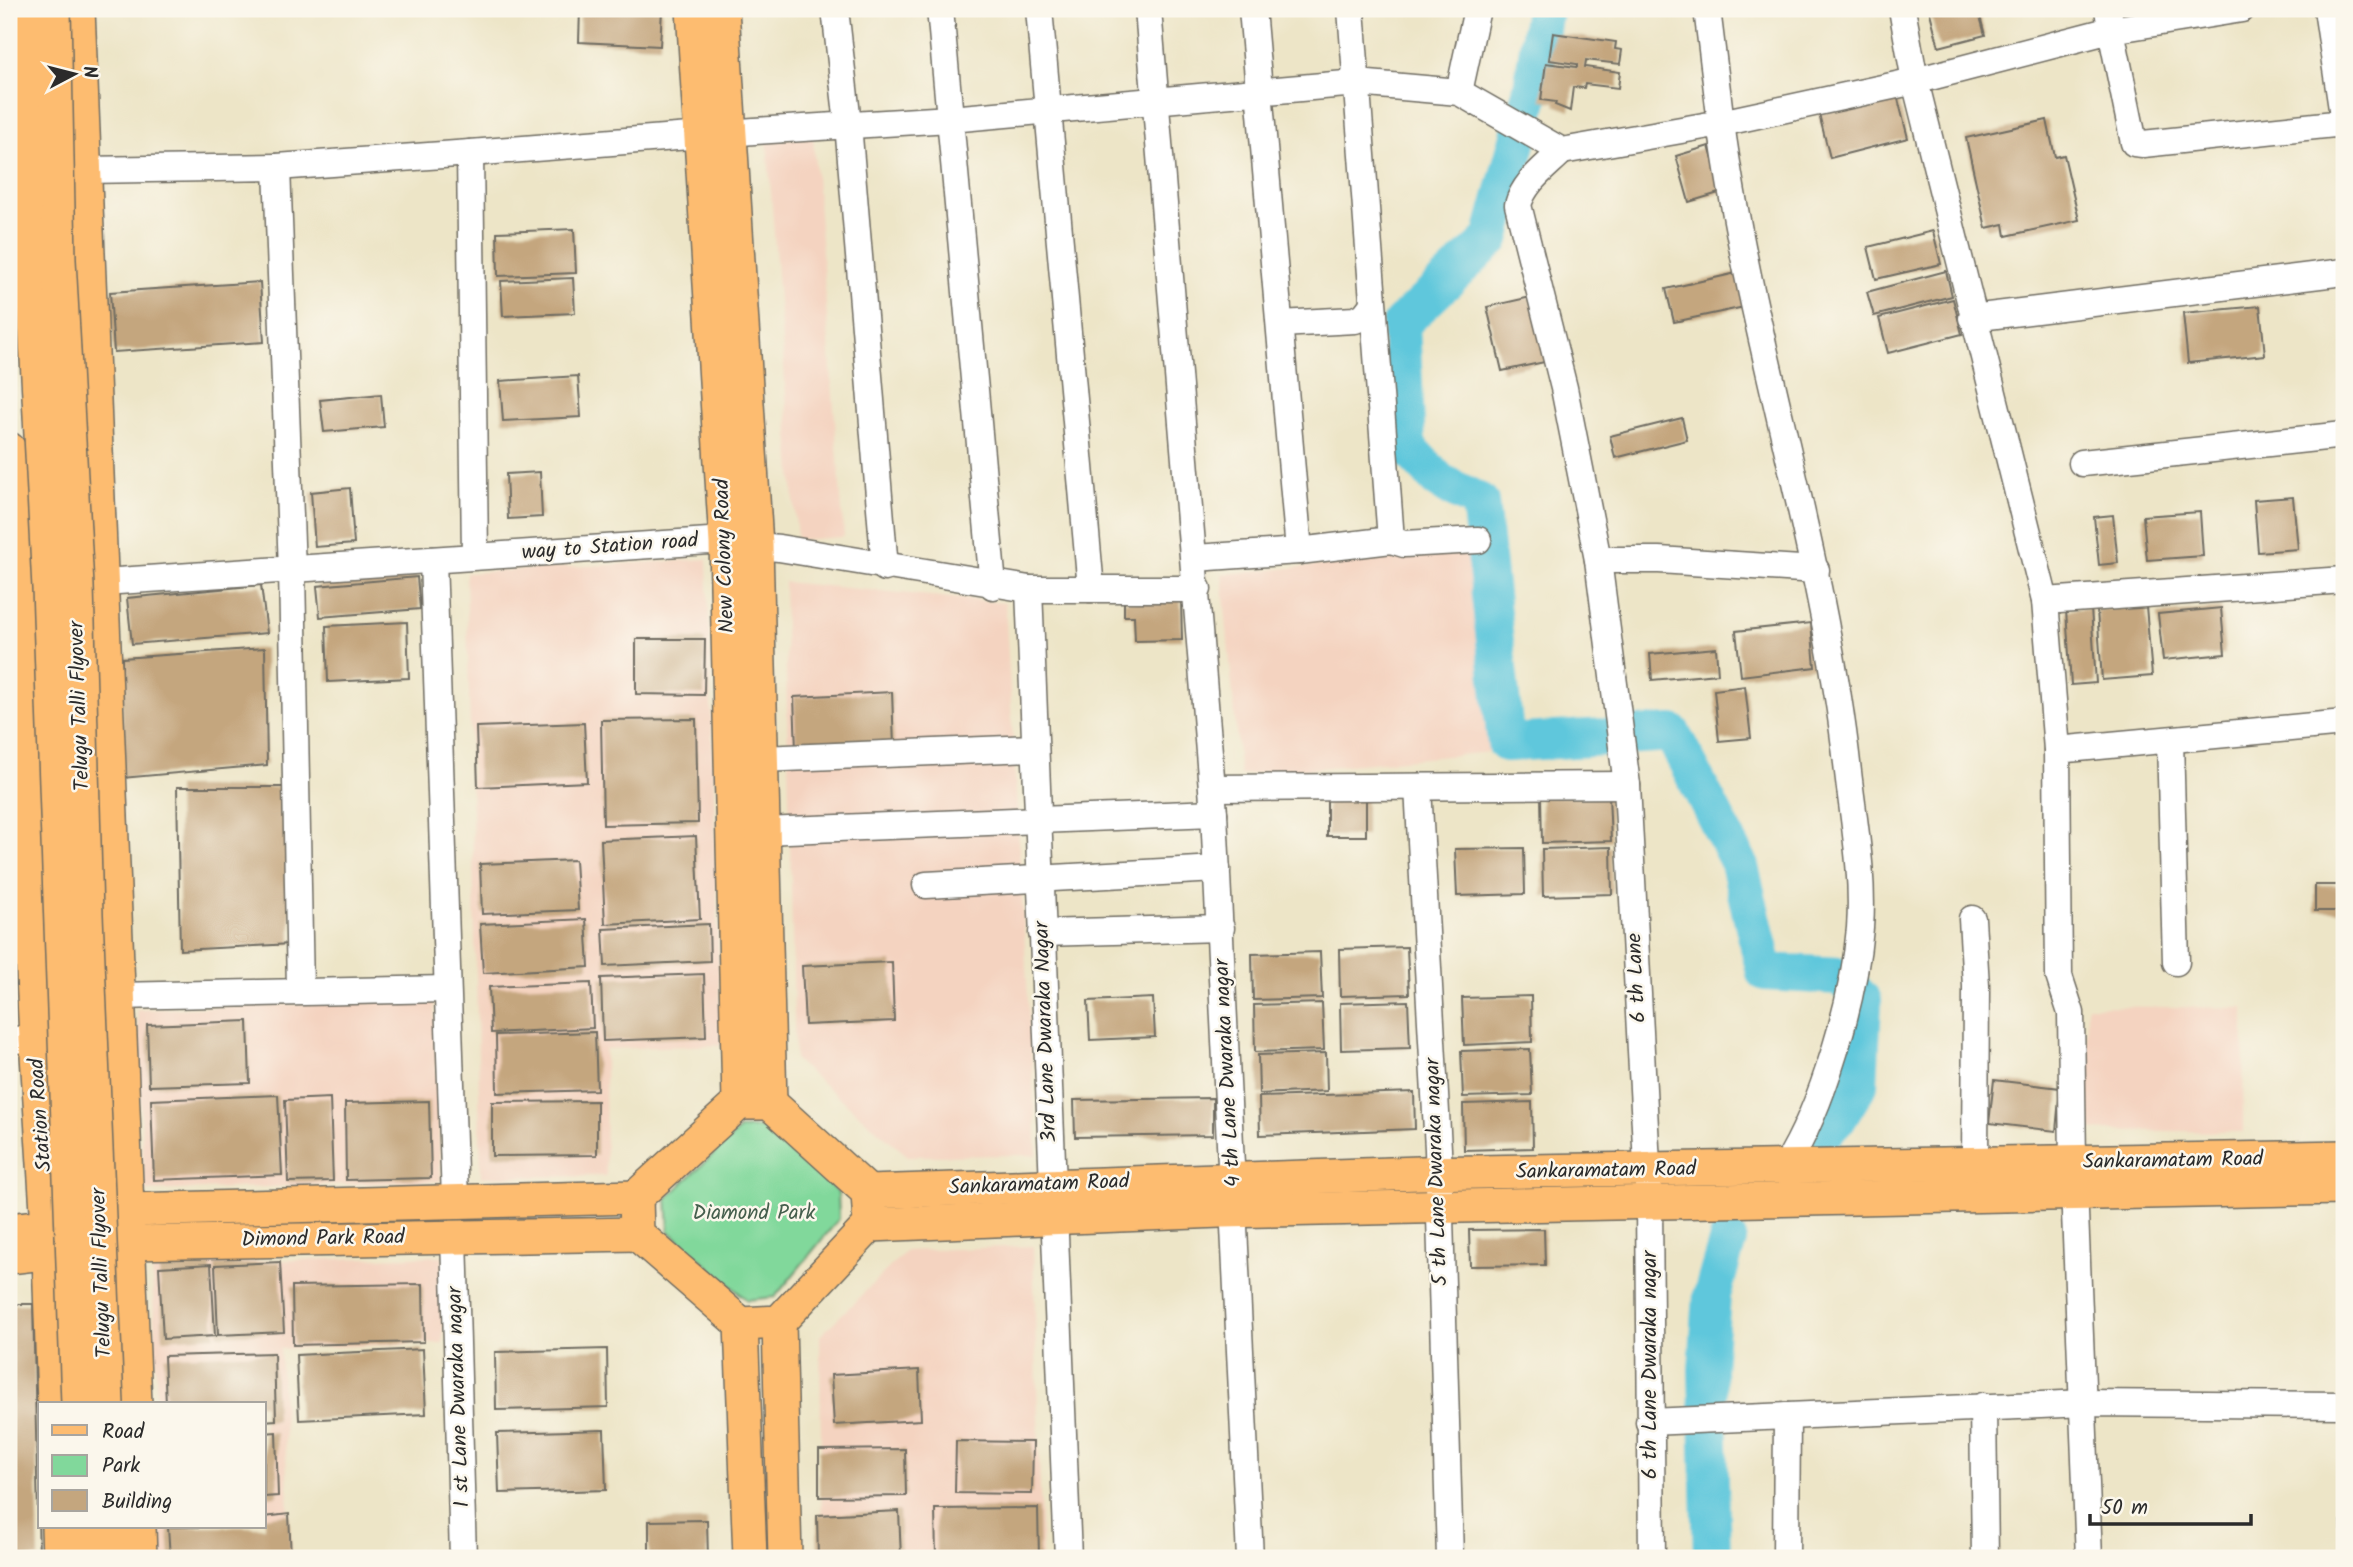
<svg xmlns="http://www.w3.org/2000/svg" width="2353" height="1567" font-family="Kalam,sans-serif">
  <style>
    .built { fill: #f4d3c0 }
    .green { fill: #81d89b; stroke: #568263; stroke-width: 2 }
    .lines { fill: none; stroke-linecap: round; stroke-linejoin: round }
    .river { stroke: #5fc7dc; stroke-width: 38 }
    .building { fill: #c4a67e }
    .minor-casing { stroke: #6f6c62; stroke-width: 29 }
    .major-casing { stroke: #6f6c62; stroke-width: 36 }
    .minor { stroke: #fff; stroke-width: 26 }
    .major { stroke: #fdbc70; stroke-width: 33 }
    .major-bridge-casing { stroke: #6f6c62; stroke-width: 36; stroke-linecap: butt }
    .major-bridge { stroke: #fdbc70; stroke-width: 33 }
    .labels { text-anchor: middle; dominant-baseline: central; stroke-width: 5; stroke-linejoin: round; paint-order: stroke }
    .street-label { font-size: 21px; fill: #2b2b2b; stroke: #fbf7ec }
    .park-label { font-size: 21px; fill: #455f4d; stroke: #fbf7ec }
  </style>
  <rect width="100%" height="100%" fill="#fbf7ec"/>
  <filter id="ink" filterUnits="userSpaceOnUse"><feTurbulence type="fractalNoise" baseFrequency=".0143" numOctaves="2"/><feDisplacementMap in="SourceGraphic" scale="14" xChannelSelector="R" yChannelSelector="G"/><feConvolveMatrix kernelMatrix="1 2 1 2 8 2 1 2 1" color-interpolation-filters="sRGB"/></filter>
  <filter id="wash" filterUnits="userSpaceOnUse"><feTurbulence type="fractalNoise" baseFrequency=".00686" numOctaves="4" result="noise"/><feDisplacementMap in="SourceGraphic" scale="28" xChannelSelector="R" yChannelSelector="G"/><feGaussianBlur stdDeviation="1.57" result="paint"/><feColorMatrix in="noise" values="0 0 0 0 0 0 0 0 0 0 0 0 0 0 0 0 0 1.4 0 .05"/><feComposite in="paint" operator="in"/></filter>
  <g filter="url(#wash)">
    <rect width="100%" height="100%" fill="#ede5c7"/>
    <g class="built">
      <polygon points="813,137 844,537 797,540 767,140"/>
      <polygon points="1473,552 1491,752 1240,775 1222,574"/>
      <polygon points="707,559 721,1045 605,1049 606,1176 481,1177 466,573"/>
      <polygon points="784,582 1005,603 1037,1155 908,1156 795,1060"/>
      <polygon points="434,1000 441,1181 144,1191 137,1010"/>
      <polygon points="2087,1006 2244,1008 2243,1132 2087,1130"/>
      <polygon points="1033,1246 1042,1558 822,1558 820,1336 906,1251"/>
      <polygon points="443,1256 443,1343 280,1349 292,1558 162,1558 161,1527 264,1527 264,1404 157,1404 152,1264"/>
    </g>
    <polygon class="green" points="769,1127 838,1193 839,1219 775,1297 747,1300 669,1231 667,1198 740,1129"/>
    <g class="lines">
      <g class="river">
        <polyline points="1544,9 1532,88 1491,239 1401,324 1407,447 1440,482 1480,502 1506,743 1672,733 1739,863 1765,972 1841,976 1863,1001 1859,1084 1839,1117 1814,1143"/>
        <polyline points="1712,1558 1707,1370 1712,1295 1728,1239"/>
      </g>
    </g>
    <g id="blocks">
      <g class="building">
        <polygon points="580,9 662,9 660,46 579,42"/>
        <polygon points="1929,9 1978,9 1985,35 1939,47"/>
        <polygon points="1553,33 1616,42 1615,49 1622,50 1620,64 1586,60 1585,67 1620,72 1618,88 1585,84 1584,88 1573,87 1570,111 1555,105 1556,102 1541,100 1546,63 1577,67 1577,64 1549,60"/>
        <polygon points="1897,95 1908,138 1830,158 1819,114"/>
        <polygon points="2047,120 2055,157 2064,155 2079,220 2006,236 2004,224 1986,228 1966,138"/>
        <polygon points="1709,146 1722,192 1689,202 1676,156"/>
        <polygon points="574,229 576,273 498,276 497,232"/>
        <polygon points="1933,231 1941,264 1876,279 1868,247"/>
        <polygon points="1946,271 1952,296 1874,316 1867,292"/>
        <polygon points="1741,272 1749,306 1674,322 1666,289"/>
        <polygon points="573,278 575,313 503,316 501,281"/>
        <polygon points="260,282 264,342 114,352 110,292"/>
        <polygon points="1539,295 1554,360 1502,371 1487,307"/>
        <polygon points="1953,299 1962,334 1888,353 1879,318"/>
        <polygon points="2260,306 2265,355 2188,363 2183,313"/>
        <polygon points="578,376 581,417 503,421 500,381"/>
        <polygon points="381,394 384,427 324,432 320,400"/>
        <polygon points="1682,418 1687,440 1615,458 1610,436"/>
        <polygon points="540,472 542,517 508,519 506,474"/>
        <polygon points="350,488 354,544 315,547 311,492"/>
        <polygon points="2293,497 2298,549 2258,552 2254,500"/>
        <polygon points="2200,512 2203,556 2147,560 2143,516"/>
        <polygon points="2113,515 2118,563 2099,565 2094,517"/>
        <polygon points="417,577 420,609 320,617 317,586"/>
        <polygon points="261,585 267,633 132,644 127,598"/>
        <polygon points="1181,600 1182,640 1135,641 1134,616 1124,616 1124,601"/>
        <polygon points="2146,606 2152,676 2102,680 2097,610"/>
        <polygon points="2091,608 2096,683 2071,685 2066,610"/>
        <polygon points="2221,608 2225,654 2163,660 2158,614"/>
        <polygon points="407,622 409,678 328,682 326,626"/>
        <polygon points="1811,623 1815,667 1741,676 1736,631"/>
        <polygon points="636,639 705,639 704,695 636,694"/>
        <polygon points="265,648 267,765 122,778 122,658"/>
        <polygon points="1716,648 1718,674 1652,680 1650,654"/>
        <polygon points="1745,686 1751,738 1719,741 1714,690"/>
        <polygon points="892,692 894,746 796,750 794,697"/>
        <polygon points="696,719 698,823 603,825 601,720"/>
        <polygon points="584,723 587,782 478,787 476,727"/>
        <polygon points="177,787 289,787 291,944 180,950"/>
        <rect x="1327" y="791" width="39" height="45"/>
        <polygon points="1609,795 1611,841 1542,843 1541,797"/>
        <polygon points="696,836 700,919 605,924 601,840"/>
        <polygon points="1611,847 1612,894 1543,896 1542,849"/>
        <polygon points="1524,848 1525,894 1457,896 1455,849"/>
        <polygon points="575,860 578,910 482,914 480,864"/>
        <rect x="2315" y="885" width="29" height="26"/>
        <polygon points="586,919 589,967 483,973 480,924"/>
        <polygon points="709,924 710,961 605,966 603,929"/>
        <polygon points="1407,947 1409,994 1340,996 1339,949"/>
        <polygon points="1320,952 1322,998 1253,1000 1252,954"/>
        <polygon points="892,962 894,1021 805,1025 802,966"/>
        <polygon points="704,974 706,1037 603,1041 601,978"/>
        <polygon points="591,983 593,1028 491,1033 489,987"/>
        <polygon points="1531,996 1532,1042 1464,1045 1462,998"/>
        <polygon points="1153,998 1155,1037 1090,1040 1088,1001"/>
        <polygon points="1408,1001 1410,1048 1341,1050 1340,1003"/>
        <polygon points="1322,1003 1324,1050 1255,1052 1254,1005"/>
        <polygon points="248,1021 250,1083 149,1086 147,1025"/>
        <polygon points="595,1032 597,1090 497,1093 496,1035"/>
        <polygon points="1530,1049 1532,1095 1463,1097 1461,1051"/>
        <polygon points="1326,1053 1327,1091 1259,1094 1258,1055"/>
        <polygon points="1994,1080 2060,1088 2056,1131 1989,1123"/>
        <polygon points="1414,1092 1415,1129 1260,1135 1259,1097"/>
        <polygon points="278,1095 282,1175 154,1180 151,1100"/>
        <polygon points="330,1098 333,1181 288,1182 285,1100"/>
        <polygon points="1213,1098 1213,1135 1075,1137 1074,1100"/>
        <polygon points="429,1101 431,1178 346,1180 345,1103"/>
        <polygon points="597,1101 597,1155 492,1156 492,1102"/>
        <polygon points="1532,1102 1533,1148 1464,1150 1463,1104"/>
        <polygon points="1544,1229 1545,1265 1470,1266 1469,1230"/>
        <polygon points="280,1262 284,1332 218,1335 215,1265"/>
        <polygon points="211,1264 215,1336 163,1339 159,1267"/>
        <polygon points="423,1284 424,1342 293,1345 292,1286"/>
        <polygon points="9,1304 33,1304 39,1558 12,1558"/>
        <polygon points="423,1349 426,1414 299,1420 296,1355"/>
        <polygon points="607,1349 608,1407 496,1410 495,1352"/>
        <polygon points="274,1353 276,1420 264,1421 264,1404 166,1404 164,1356"/>
        <polygon points="919,1370 921,1420 834,1425 831,1375"/>
        <polygon points="604,1430 606,1490 499,1493 497,1433"/>
        <polygon points="276,1432 278,1496 264,1497 264,1433"/>
        <polygon points="956,1441 1033,1442 1032,1494 955,1493"/>
        <polygon points="905,1449 906,1496 819,1497 819,1450"/>
        <polygon points="2341,1505 2344,1505 2344,1536 2342,1537"/>
        <polygon points="1038,1508 1039,1558 936,1558 935,1509"/>
        <polygon points="899,1511 901,1558 818,1558 817,1515"/>
        <polygon points="289,1514 291,1558 170,1558 168,1527 264,1527 264,1517"/>
        <polygon points="707,1520 708,1558 649,1558 649,1521"/>
      </g>
    </g>
  </g>
  <g filter="url(#ink)">
    <use href="#blocks" fill-opacity="0" stroke="#6f6c62" stroke-width="2"/>
    <g class="lines">
      <defs>
        <g id="minor">
          <polyline points="835,9 848,124 885,568"/>
          <polyline points="940,9 993,586"/>
          <polyline points="1039,9 1091,589"/>
          <polyline points="1148,9 1214,813 1250,1558"/>
          <polyline points="1252,9 1299,551"/>
          <polyline points="1351,9 1391,540"/>
          <polyline points="1707,9 1721,123 1915,81 1902,9"/>
          <polyline points="2242,9 2111,30 2134,143 2143,144 2344,123"/>
          <polyline points="2327,9 2344,122"/>
          <polyline points="1459,92 1477,9"/>
          <path d="M 1562,151 C 1545,168 1524,182 1518,205 L 1564,388 L 1598,560 L 1627,785 L 1649,1203 L 1652,1558"/>
          <path d="M 470,153 L 754,131 L 950,119 L 1357,83 L 1459,92 L 1562,151 L 1721,123 C 1751,342 1824,552 1848,772 C 1854,823 1864,876 1860,928 C 1854,999 1823,1107 1785,1167"/>
          <polyline points="277,167 470,153 475,556"/>
          <polyline points="83,170 277,167 292,570 300,990"/>
          <polyline points="1972,318 2344,272"/>
          <polyline points="1280,324 1355,320 1364,316 1371,307"/>
          <polyline points="2082,463 2344,435"/>
          <polyline points="1195,558 1299,551 1391,540 1404,544 1478,540"/>
          <polyline points="433,560 455,1200"/>
          <polyline points="1598,560 1659,560 1816,570"/>
          <polyline points="103,582 709,541 779,548 1029,589 1198,589"/>
          <polyline points="1029,589 1068,1558"/>
          <polyline points="2045,601 2344,580"/>
          <polyline points="2170,740 2176,962"/>
          <polyline points="2057,750 2344,723"/>
          <polyline points="761,759 1035,748"/>
          <polyline points="1418,787 1438,1149 1450,1558"/>
          <polyline points="1213,788 1627,785"/>
          <polyline points="763,831 1214,813"/>
          <polyline points="926,885 1217,869"/>
          <polyline points="1972,919 1976,986 1975,1165"/>
          <polyline points="1042,933 1221,928"/>
          <polyline points="117,996 446,989"/>
          <polyline points="9,1040 36,1039"/>
          <polyline points="454,1236 463,1558"/>
          <polyline points="1983,1406 1985,1558"/>
          <polyline points="1649,1422 2085,1403 2344,1405"/>
          <polyline points="1786,1558 1787,1416"/>
          <polyline points="2089,1558 2073,1163 2071,1013 2059,976 2057,750 2045,601 1915,81 2111,30 2108,9"/>
        </g>
        <g id="major">
          <polyline points="78,9 135,1404"/>
          <polyline points="693,9 726,543 739,1103"/>
          <polyline points="722,9 756,545 770,1103"/>
          <polyline points="9,449 36,1039 48,1226 54,1404"/>
          <polygon points="739,1103 770,1103 868,1192 870,1225 779,1322 741,1324 637,1234 636,1197"/>
          <polyline points="868,1192 1419,1173 2344,1157"/>
          <polyline points="870,1225 1221,1211 2344,1188"/>
          <polyline points="9,1230 48,1226 128,1210 636,1197"/>
          <polyline points="9,1257 129,1243 637,1234"/>
          <polyline points="779,1322 785,1558"/>
          <polyline points="741,1324 750,1558"/>
          <polyline points="58,1527 59,1558"/>
          <polyline points="83,1527 84,1558"/>
          <polyline points="112,1527 114,1558"/>
          <polyline points="139,1527 140,1558"/>
        </g>
      </defs>
      <use href="#minor" class="minor-casing"/>
      <use href="#major" class="major-casing"/>
      <use href="#minor" class="minor"/>
      <use href="#major" class="major"/>
      <defs>
        <g id="major-bridge">
          <polyline points="27,9 32,262 49,588 78,1404"/>
          <polyline points="54,9 59,260 77,586 86,915 107,1404"/>
        </g>
      </defs>
      <use href="#major-bridge" class="major-bridge-casing"/>
      <use href="#major-bridge" class="major-bridge"/>
    </g>
  </g>
  <g class="labels">
    <g class="street-label">
      <text transform="translate(610 547) rotate(-4)">way to Station road</text>
      <text transform="translate(725 556) rotate(-92)">New Colony Road</text>
      <text transform="translate(80 706) rotate(-92)">Telugu Talli Flyover</text>
      <text transform="translate(1637 978) rotate(-93)">6 th Lane</text>
      <text transform="translate(1046 1032) rotate(-92)">3rd Lane Dwaraka Nagar</text>
      <text transform="translate(1228 1073) rotate(-93)">4 th Lane Dwaraka nagar</text>
      <text transform="translate(41 1115) rotate(-94)">Station Road</text>
      <text transform="translate(2173 1161) rotate(-1)">Sankaramatam Road</text>
      <text transform="translate(1606 1171) rotate(-1)">Sankaramatam Road</text>
      <text transform="translate(1437 1172) rotate(-92)">5 th Lane Dwaraka nagar</text>
      <text transform="translate(1039 1185) rotate(-2)">Sankaramatam Road</text>
      <text transform="translate(323 1239) rotate(-1)">Dimond Park Road</text>
      <text transform="translate(102 1273) rotate(-92)">Telugu Talli Flyover</text>
      <text transform="translate(1650 1365) rotate(-90)">6 th Lane Dwaraka nagar</text>
      <text transform="translate(459 1397) rotate(-92)">1 st Lane Dwaraka nagar</text>
    </g>
    <g class="park-label">
      <text x="754" y="1213">Diamond Park</text>
    </g>
  </g>
  <rect width="2353" height="1567" fill="none" stroke="#fbf7ec" stroke-width="35"/>
  <rect x="38" y="1402" width="228" height="126" fill="#fbf7ec" stroke="#a8a59f" stroke-width="2"/>
  <rect x="52" y="1425" width="35" height="10" fill="#fdbc70" stroke="#a8a59f" stroke-width="2"/>
  <text x="102" y="1438" font-size="21" fill="#2b2b2b">Road</text>
  <rect x="52" y="1455" width="35" height="21" fill="#81d89b" stroke="#a8a59f" stroke-width="2"/>
  <text x="102" y="1472" font-size="21" fill="#2b2b2b">Park</text>
  <rect x="52" y="1490" width="35" height="21" fill="#c4a67e" stroke="#a8a59f" stroke-width="2"/>
  <text x="102" y="1508" font-size="21" fill="#2b2b2b">Building</text>
  <g transform="translate(74 74) rotate(83)" stroke="#fbf7ec" stroke-width="5" paint-order="stroke">
  <path d="M0-5L12 26L0 18L-12 26Z" fill="#2b2b2b"/>
  <text y="-10" font-size="19" font-weight="bold" text-anchor="middle" fill="#2b2b2b">N</text>
  </g>
  <path d="M2090 1514v10h161v-10" fill="none" stroke="#2b2b2b" stroke-width="3.5"/>
  <text x="2101" y="1514" font-size="21" fill="#2b2b2b" stroke="#fbf7ec" stroke-width="5" paint-order="stroke">50 m</text>
</svg>
